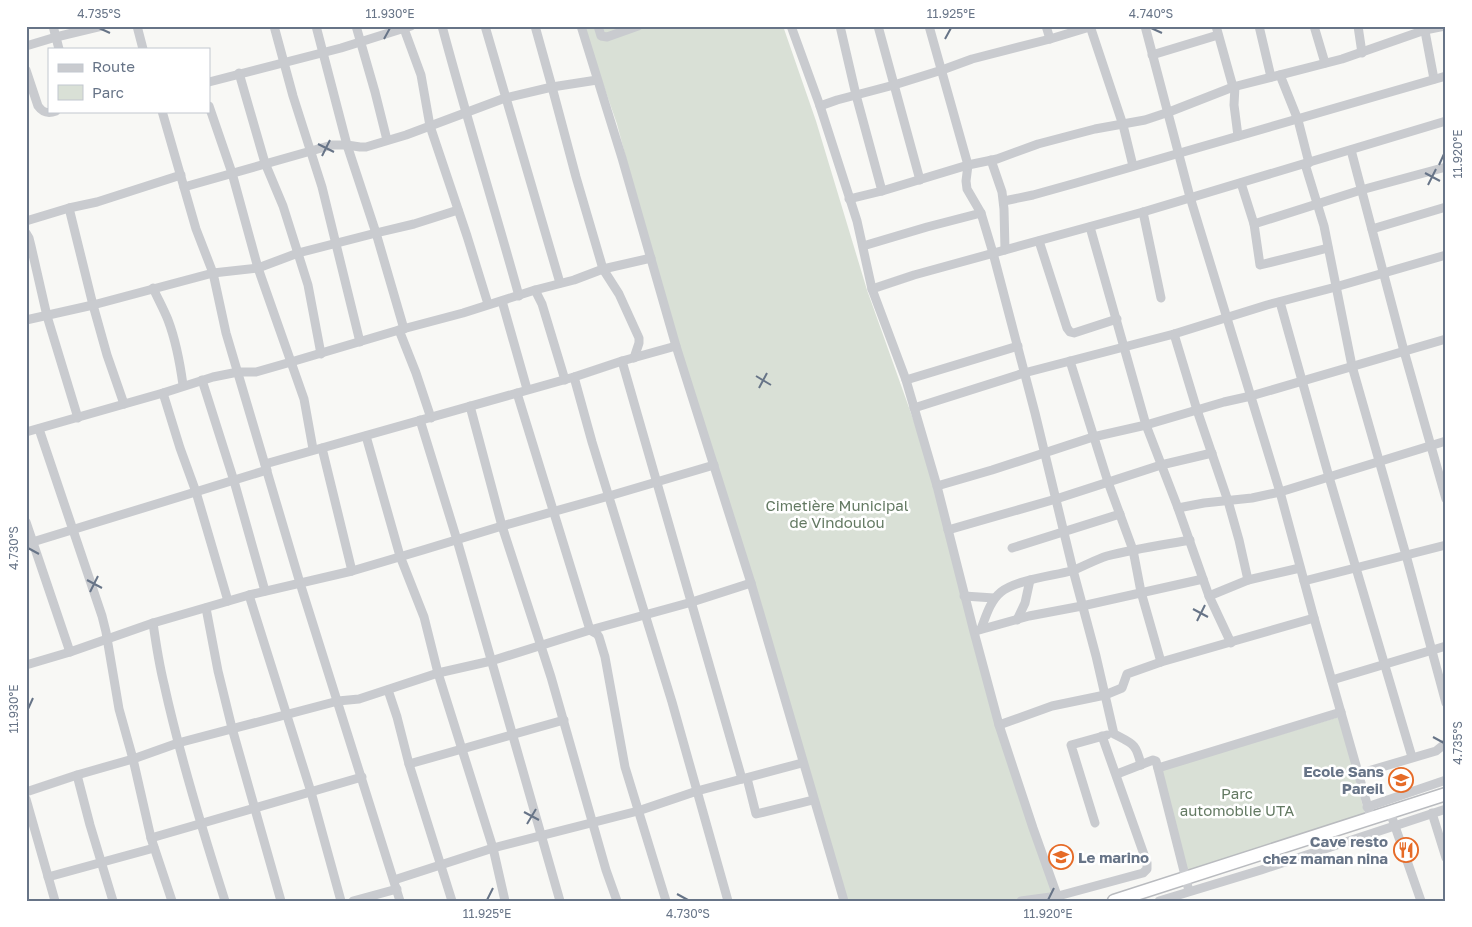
<svg xmlns="http://www.w3.org/2000/svg" width="1472" height="927" font-family="'Golos Text',sans-serif">
  <style>
    .green { fill: #d9e0d6 }
    .lines { fill: none; stroke-linecap: round; stroke-linejoin: round }
    .highway-casing { stroke: #b9bbbf; stroke-width: 15 }
    .minor { stroke: #c9cbcf; stroke-width: 9 }
    .highway { stroke: #fff; stroke-width: 12 }
    .ticks { fill: none; stroke: #677487; stroke-width: 2 }
    .labels { text-anchor: middle; dominant-baseline: central; stroke-width: 5; stroke-linejoin: round; paint-order: stroke }
    .park-label { font-size: 15px; fill: #637962; stroke: #fff }
    .poi-label { font-size: 15px; font-weight: bold; fill: #677487; stroke: #fff; text-anchor: end }
    .neatline { fill: none; stroke: #677487; stroke-width: 2 }
    .ticks-label { font-size: 12px; text-anchor: middle; fill: #677487 }
  </style>
  <rect width="100%" height="100%" fill="#f8f8f5"/>
  <g class="green">
    <polygon points="583,26 783,26 816,121 867,290 937,486 999,725 1058,901 848,901 676,346 617,124"/>
    <polygon points="1339,717 1365,814 1187,871 1159,771"/>
  </g>
  <g class="lines">
    <defs>
      <polyline id="highway" points="1114,901 1446,794"/>
    </defs>
    <use href="#highway" class="highway-casing"/>
    <g class="minor">
      <polyline points="53,26 59,49"/>
      <polyline points="137,26 143,49"/>
      <polyline points="274,26 293,96 322,187 360,342"/>
      <polyline points="316,26 347,145 376,233 404,329"/>
      <polyline points="356,26 375,92 387,140"/>
      <polyline points="403,26 421,75 430,126 467,236 488,304"/>
      <path d="M 442,26 C 466,116 494,206 519,296"/>
      <polyline points="485,26 560,283"/>
      <polyline points="535,26 552,87 576,177 603,269 619,294 639,338 639,343 634,358"/>
      <polyline points="581,26 622,158 676,346 751,583 844,901"/>
      <polyline points="598,26 601,36 607,37 638,26"/>
      <polyline points="791,26 820,106 857,221 872,289 906,380 937,486 974,632 999,725 1033,828 1059,901"/>
      <polyline points="840,26 856,95 882,191"/>
      <polyline points="878,26 920,180"/>
      <path d="M 929,26 L 968,165 L 966,181 L 967,189 L 981,213 L 993,253 L 1035,413 L 1073,570 L 1096,656 L 1114,734 C 1133,744 1136,743 1141,765"/>
      <polyline points="1046,26 1050,39"/>
      <polyline points="1090,26 1123,125 1133,166"/>
      <polyline points="1145,26 1190,197 1280,492 1314,618 1371,818"/>
      <polyline points="1216,26 1233,87"/>
      <polyline points="1259,26 1271,77"/>
      <polyline points="1314,26 1325,63"/>
      <polyline points="1358,26 1362,53"/>
      <polyline points="1424,26 1434,79"/>
      <polyline points="26,46 56,37 102,26"/>
      <polyline points="1152,55 1218,35"/>
      <path d="M 26,70 L 38,106 C 43,113 48,114 56,111"/>
      <polyline points="239,73 265,163 283,206 308,285 321,354"/>
      <polyline points="1280,75 1298,120 1309,163"/>
      <polyline points="209,82 341,48 411,26"/>
      <polyline points="1235,86 1234,105 1238,136"/>
      <polyline points="209,106 232,173 258,268 304,399 313,449"/>
      <polyline points="820,106 837,100 894,85 942,70 972,59 1050,39 1093,26"/>
      <polyline points="162,111 196,229 213,273 226,333 300,583 400,901"/>
      <polyline points="1351,150 1404,351 1446,499"/>
      <polyline points="991,160 1002,192 1004,209 1005,250"/>
      <polyline points="1305,164 1324,226 1352,366 1406,555 1446,703"/>
      <polyline points="1241,183 1254,224 1260,265 1328,248"/>
      <polyline points="184,187 332,145 347,145 360,147 366,147 406,135 505,98 552,87 597,80"/>
      <polyline points="849,199 882,191 968,165 997,159 1038,144 1095,129 1145,120 1169,112 1233,87 1342,59 1425,30 1445,26"/>
      <polyline points="1004,201 1033,195 1076,183 1446,76"/>
      <polyline points="69,208 93,305 107,355 124,404"/>
      <polyline points="1143,212 1161,298"/>
      <polyline points="26,221 69,208 97,202 181,175"/>
      <polyline points="1254,224 1361,190 1446,167"/>
      <polyline points="1090,227 1146,425 1178,508 1209,596 1231,643"/>
      <polyline points="1372,229 1446,207"/>
      <polyline points="26,233 29,238 31,246 47,316 78,418"/>
      <polyline points="1039,241 1067,328 1070,332 1074,333 1117,319"/>
      <polyline points="863,246 927,227 981,213"/>
      <path d="M 153,288 C 158,299 164,310 168,320 C 176,341 180,363 183,385"/>
      <polyline points="872,289 914,275 1143,212 1446,121"/>
      <polyline points="535,290 542,304 565,380"/>
      <polyline points="502,301 527,389"/>
      <polyline points="1280,302 1329,477 1412,757"/>
      <polyline points="26,320 93,305 213,273 258,268 298,253 376,233 414,224 458,210"/>
      <polyline points="399,330 416,373 431,418"/>
      <polyline points="1174,334 1197,410 1228,501 1239,540 1248,580"/>
      <polyline points="622,361 742,779"/>
      <polyline points="1070,361 1108,482 1133,550 1141,592 1161,662"/>
      <polyline points="574,377 592,442 672,702 728,901"/>
      <polyline points="202,380 234,481 265,591"/>
      <polyline points="906,380 1018,346"/>
      <polyline points="163,393 180,448 196,492 228,601"/>
      <polyline points="517,393 590,630 597,634 599,637 605,657 625,767 666,901"/>
      <polyline points="470,406 502,526 551,677 606,870 617,901"/>
      <polyline points="914,408 1024,373 1174,334 1267,305 1332,288 1446,255"/>
      <polyline points="420,420 457,540 560,901"/>
      <polyline points="39,429 102,616 106,632 119,709 133,759 151,838 172,901"/>
      <polyline points="26,432 163,393 213,377 238,372 256,372 291,362 399,330 463,313 535,290 574,280 603,269 651,258"/>
      <polyline points="366,436 400,556 424,617 438,673 493,848 505,901"/>
      <polyline points="322,448 352,571"/>
      <polyline points="265,464 574,377 622,361 676,346"/>
      <polyline points="937,486 992,470 1093,437 1146,425 1224,402 1251,396 1446,339"/>
      <polyline points="1178,508 1204,503 1252,498 1280,492 1446,441"/>
      <polyline points="26,522 70,652"/>
      <polyline points="948,530 1056,499 1161,465 1212,453"/>
      <polyline points="26,544 267,470"/>
      <polyline points="1012,548 1120,514"/>
      <polyline points="1304,581 1446,545"/>
      <polyline points="249,595 311,792 341,901"/>
      <polyline points="964,596 994,598"/>
      <polyline points="1209,596 1248,580 1300,568"/>
      <polyline points="206,608 218,671 232,728 281,901"/>
      <polyline points="1017,620 1025,603 1030,580"/>
      <path d="M 153,623 C 156,644 159,664 164,684 C 180,757 202,829 225,901"/>
      <path d="M 981,629 C 986,616 990,601 1001,592 C 1016,580 1052,576 1071,571 C 1083,567 1094,560 1107,556 C 1134,549 1162,545 1190,540"/>
      <polyline points="979,630 1029,616 1082,606 1203,579"/>
      <polyline points="26,665 70,652 153,623 249,595 352,571 423,550 502,526 609,496 714,465"/>
      <polyline points="1332,680 1446,646"/>
      <polyline points="388,690 397,717 409,764 452,901"/>
      <polyline points="999,725 1052,706 1105,695 1122,688 1127,674 1161,662 1314,618"/>
      <polyline points="409,764 564,720"/>
      <polyline points="1158,768 1341,712"/>
      <polyline points="1117,774 1153,760 1156,761 1189,891"/>
      <polyline points="1358,774 1436,751 1446,743"/>
      <polyline points="77,775 90,825 113,901"/>
      <polyline points="747,778 756,814 813,800"/>
      <polyline points="26,792 77,775 133,759 178,743 338,701 359,699 438,673 491,661 590,630 692,602 751,583"/>
      <polyline points="26,799 55,901"/>
      <polyline points="1367,807 1446,780"/>
      <polyline points="1390,812 1421,901"/>
      <polyline points="1432,813 1446,858"/>
      <polyline points="1095,823 1071,745 1107,735"/>
      <polyline points="151,838 362,777"/>
      <polyline points="48,877 154,848"/>
      <polyline points="394,880 493,848 638,811 697,791 802,763"/>
      <polyline points="353,901 397,889"/>
      <polyline points="1021,901 1058,896 1143,873 1147,869 1147,863 1102,736"/>
      <polyline points="1159,901 1261,870 1446,809"/>
    </g>
    <use href="#highway" class="highway"/>
  </g>
  <path class="ticks" d="M 99,28 L 110,33M 1151,28 L 1162,33M 384,39 L 390,28M 945,39 L 951,28M 318,144 L 334,152M 322,156 L 330,140M 1439,165 L 1444,154M 1425,173 L 1440,181M 1428,185 L 1436,169M 756,376 L 771,385M 759,388 L 767,373M 28,548 L 39,554M 87,580 L 102,588M 90,592 L 98,576M 1193,609 L 1208,617M 1197,621 L 1205,605M 28,709 L 33,698M 1433,737 L 1444,743M 524,812 L 539,820M 527,824 L 536,809M 677,894 L 688,900M 487,900 L 493,888M 1048,900 L 1054,888"/>
  <defs>
    <symbol id="school-ring" viewBox="-11 -11 22 22"><circle r="9.5" fill="#fff" stroke="#e66b27" stroke-width="1.5"/><path d="M0-5L7-2L0 1L-7-2ZM-4 1L0 2.5L4 1V4Q0 6-4 4Z" fill="#e66b27"/></symbol>
    <symbol id="restaurant-ring" viewBox="-11 -11 22 22"><circle r="9.5" fill="#fff" stroke="#e66b27" stroke-width="1.5"/><path d="M-5-6h1v4h1v-4h1v4h1v-4h1v5L-1.5 .5V6h-2V.5L-5-1ZM5-6V6H3V1.5H1.5Q1.5-4 5-6Z" fill="#e66b27"/></symbol>
  </defs>
  <g fill-rule="evenodd">
    <use href="#school-ring" x="1387" y="766" width="28" height="28"/>
    <use href="#restaurant-ring" x="1392" y="836" width="28" height="28"/>
    <use href="#school-ring" x="1047" y="843" width="28" height="28"/>
  </g>
  <g class="labels">
    <g class="park-label">
      <text x="837" y="505">Cimetière Municipal<tspan x="837" dy="17">de Vindoulou</tspan></text>
      <text x="1237" y="793">Parc<tspan x="1237" dy="17">automoblie UTA</tspan></text>
    </g>
    <g class="poi-label">
      <text x="1384" y="771">Ecole Sans<tspan x="1384" dy="17">Pareil</tspan></text>
      <text x="1388" y="841">Cave resto<tspan x="1388" dy="17">chez maman nina</tspan></text>
      <text x="1078" y="857" text-anchor="start">Le marino</text>
    </g>
  </g>
  <rect width="1472" height="927" fill="none" stroke="#ffffff" stroke-width="55"/>
  <rect x="48" y="48" width="162" height="65" fill="#ffffff" stroke="#c2c7cf"/>
  <rect x="58" y="64" width="25" height="8" fill="#c9cbcf" stroke="#c2c7cf"/>
  <text x="92" y="72" font-size="15" fill="#677487">Route</text>
  <rect x="58" y="85" width="25" height="15" fill="#d9e0d6" stroke="#c2c7cf"/>
  <text x="92" y="98" font-size="15" fill="#677487">Parc</text>
  <rect x="28" y="28" width="1416" height="872" class="neatline"/>
  <g class="ticks-label">
    <text x="99" y="18">4.735°S</text>
    <text x="390" y="18">11.930°E</text>
    <text x="951" y="18">11.925°E</text>
    <text x="1151" y="18">4.740°S</text>
    <text transform="translate(1458 154) rotate(-90)" y="4">11.920°E</text>
    <text transform="translate(14 548) rotate(-90)" y="4">4.730°S</text>
    <text transform="translate(14 709) rotate(-90)" y="4">11.930°E</text>
    <text transform="translate(1458 743) rotate(-90)" y="4">4.735°S</text>
    <text x="487" y="918">11.925°E</text>
    <text x="688" y="918">4.730°S</text>
    <text x="1048" y="918">11.920°E</text>
  </g>
</svg>
